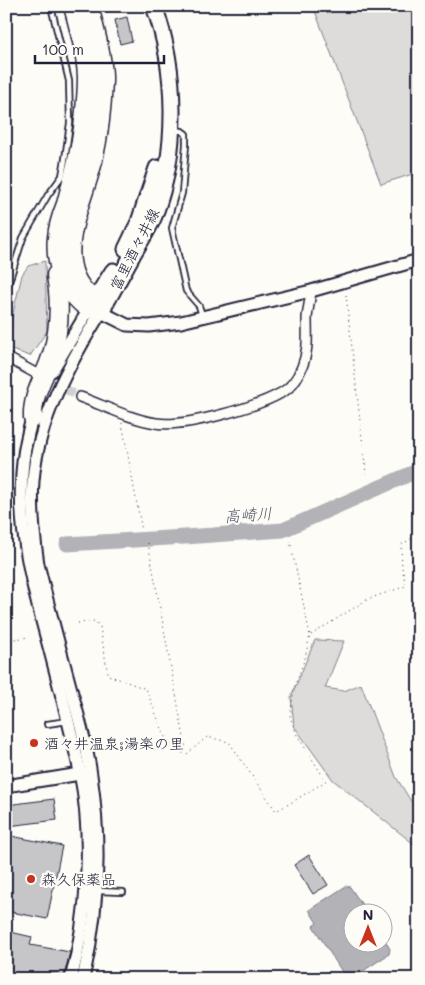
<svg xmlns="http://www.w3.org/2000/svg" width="425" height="985" font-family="Mali,'Klee One',sans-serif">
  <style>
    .green { fill: #dddcdb; stroke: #807f8b }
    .water { fill: #b2b2b7; stroke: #787885 }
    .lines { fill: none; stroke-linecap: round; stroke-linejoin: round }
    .river { stroke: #b2b2b7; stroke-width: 15 }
    .building { fill: #c6c6c8; stroke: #22223b }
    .minor-tunnel { stroke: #d1d0d1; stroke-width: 9; stroke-dasharray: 9 4.5; stroke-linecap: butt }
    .service-casing { stroke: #22223b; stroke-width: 8 }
    .minor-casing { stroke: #22223b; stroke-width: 12 }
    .tertiary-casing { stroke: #22223b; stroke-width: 15 }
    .primary-casing { stroke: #22223b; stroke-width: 19 }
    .motorway-casing { stroke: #22223b; stroke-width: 21 }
    .path { stroke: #22223b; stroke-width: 1; stroke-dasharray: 1 4; stroke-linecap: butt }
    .service { stroke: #fdfcf7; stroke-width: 4.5 }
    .minor { stroke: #fdfcf7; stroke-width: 9 }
    .tertiary { stroke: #fdfcf7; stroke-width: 11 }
    .primary { stroke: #fdfcf7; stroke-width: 15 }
    .motorway { stroke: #fdfcf7; stroke-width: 18 }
    .poi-dot { fill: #c8321e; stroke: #fdfcf7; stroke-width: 2 }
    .labels { text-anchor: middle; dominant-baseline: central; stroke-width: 4.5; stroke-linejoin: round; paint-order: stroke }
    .street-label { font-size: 15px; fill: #22223b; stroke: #fdfcf7 }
    .poi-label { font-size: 15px; fill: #22223b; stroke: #fdfcf7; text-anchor: start }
    .water-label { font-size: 16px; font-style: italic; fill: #545466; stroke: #fdfcf7 }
  </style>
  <rect width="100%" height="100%" fill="#fdfcf7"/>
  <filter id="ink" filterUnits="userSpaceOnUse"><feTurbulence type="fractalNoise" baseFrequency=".02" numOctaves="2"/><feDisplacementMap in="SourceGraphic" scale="10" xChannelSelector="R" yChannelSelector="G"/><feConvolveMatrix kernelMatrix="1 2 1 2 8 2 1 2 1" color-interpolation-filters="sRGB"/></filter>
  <g filter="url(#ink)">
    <g class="green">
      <polygon points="313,6 419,6 419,172 381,184"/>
      <polygon points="45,261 47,331 30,356 6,348 6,334 8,334 22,275 28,266"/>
      <polygon points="315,640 344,641 325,688 344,691 361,684 396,777 419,814 419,848 333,780 294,726 291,697"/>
    </g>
    <polygon class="water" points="346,886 350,887 367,912 352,912 352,942 382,942 383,937 390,949 389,954 351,979 346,978 313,926 317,923 309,910"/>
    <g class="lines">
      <polyline class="river" points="67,544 185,537 283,530 419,470"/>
    </g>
    <g class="building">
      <polygon points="127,17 132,41 120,44 115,20"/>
      <polygon points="54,799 57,820 8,826 6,805"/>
      <polygon points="6,835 62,846 47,919 6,911"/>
      <polygon points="309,855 328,885 313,894 294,865"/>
      <polygon points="6,931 32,937 30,945 70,952 64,976 50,973 49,979 6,979"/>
    </g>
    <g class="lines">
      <polyline class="minor-tunnel" points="42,377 80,397"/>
      <defs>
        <g id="service">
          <polyline points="175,130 182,131 186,134 186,145 182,193 172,228 186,291 199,306 202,315"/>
          <polyline points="6,291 23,238 48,195 62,176 65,159 70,123 69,81 51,6"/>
          <polyline points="47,724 68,721"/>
          <polyline points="98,891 123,892"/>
        </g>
        <g id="minor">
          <polyline points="6,357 35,373"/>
          <path d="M 80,397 C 105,406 130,419 156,423 C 183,428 257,407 281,393 C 291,388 298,377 302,367 C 309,350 307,335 307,318 C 308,309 310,300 311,291"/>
        </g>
        <g id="tertiary">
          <polyline points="52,371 89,309 101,312 127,325 149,326 181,322 311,291 419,260"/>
          <path d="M 34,413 C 7,491 28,571 49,647 C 60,689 71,730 80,772 C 93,837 88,915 71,979"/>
          <polyline points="6,786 80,774"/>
          <path d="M 83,979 C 99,911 101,843 91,775 C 87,745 78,715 70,686 C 59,645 48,605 38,564 C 34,537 31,509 33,481 C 38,419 69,364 101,312"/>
        </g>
        <g id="primary">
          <polyline points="126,249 139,222 157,168"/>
          <polyline points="89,309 113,271"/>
          <path d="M 101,312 C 112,292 123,272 134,252 C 141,240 149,228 154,216 C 179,152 177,69 154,6"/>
        </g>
        <g id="motorway">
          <path d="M 73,6 C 79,29 86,53 87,77 C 87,98 83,135 78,156 C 75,172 70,188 66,204 C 62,214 58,225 57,237 C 54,265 66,294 89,309"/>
          <path d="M 89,6 C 94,26 104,62 103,81 C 102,108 99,135 93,161 C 84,201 48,263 91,297"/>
          <path d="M 33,418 C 32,397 42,381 49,363 C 60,334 61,305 56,275"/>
        </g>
      </defs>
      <use href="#service" class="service-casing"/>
      <use href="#minor" class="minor-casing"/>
      <use href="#tertiary" class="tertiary-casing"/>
      <use href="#primary" class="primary-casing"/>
      <use href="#motorway" class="motorway-casing"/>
      <g class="path">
        <polyline points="346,295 366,474"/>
        <polyline points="122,423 142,531"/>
        <polyline points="148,543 187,754"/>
        <polyline points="78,623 95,621 100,627 108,675 146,689 167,742 179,752 187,754 207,737 229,742 276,811 289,804 326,781 297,735 290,717 294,688 305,658 310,635 290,541"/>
        <polyline points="6,634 15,639 28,637"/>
        <polyline points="311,635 368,599 406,586 402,568 401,545 419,534"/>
      </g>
      <use href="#service" class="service"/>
      <use href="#minor" class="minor"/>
      <use href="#tertiary" class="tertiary"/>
      <use href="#primary" class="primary"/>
      <use href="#motorway" class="motorway"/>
    </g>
  </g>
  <g class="poi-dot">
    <circle cx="34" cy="743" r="5"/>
    <circle cx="31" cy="879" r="5"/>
  </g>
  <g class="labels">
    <g class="street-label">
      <text transform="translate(134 249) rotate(-63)">富里酒々井線</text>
    </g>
    <g class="poi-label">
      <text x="44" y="743">酒々井温泉;湯楽の里</text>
      <text x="41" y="879">森久保薬品</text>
    </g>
    <g class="water-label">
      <text transform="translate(248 514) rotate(-4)">高崎川</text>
    </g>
  </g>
  <rect width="425" height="985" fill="none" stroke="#fdfcf7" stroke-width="25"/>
  <rect x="12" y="12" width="400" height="960" fill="none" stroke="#22223b" stroke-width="2" filter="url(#ink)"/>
  <g transform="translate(368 928)"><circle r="24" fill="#fdfcf7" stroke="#a5a5ac"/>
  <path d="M0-4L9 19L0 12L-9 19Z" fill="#c8321e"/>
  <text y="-8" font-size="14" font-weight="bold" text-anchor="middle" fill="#22223b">N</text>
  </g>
  <path d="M35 55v8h129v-8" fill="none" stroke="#22223b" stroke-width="2.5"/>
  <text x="42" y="55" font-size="15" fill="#22223b" stroke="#fdfcf7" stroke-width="4" paint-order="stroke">100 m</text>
</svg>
